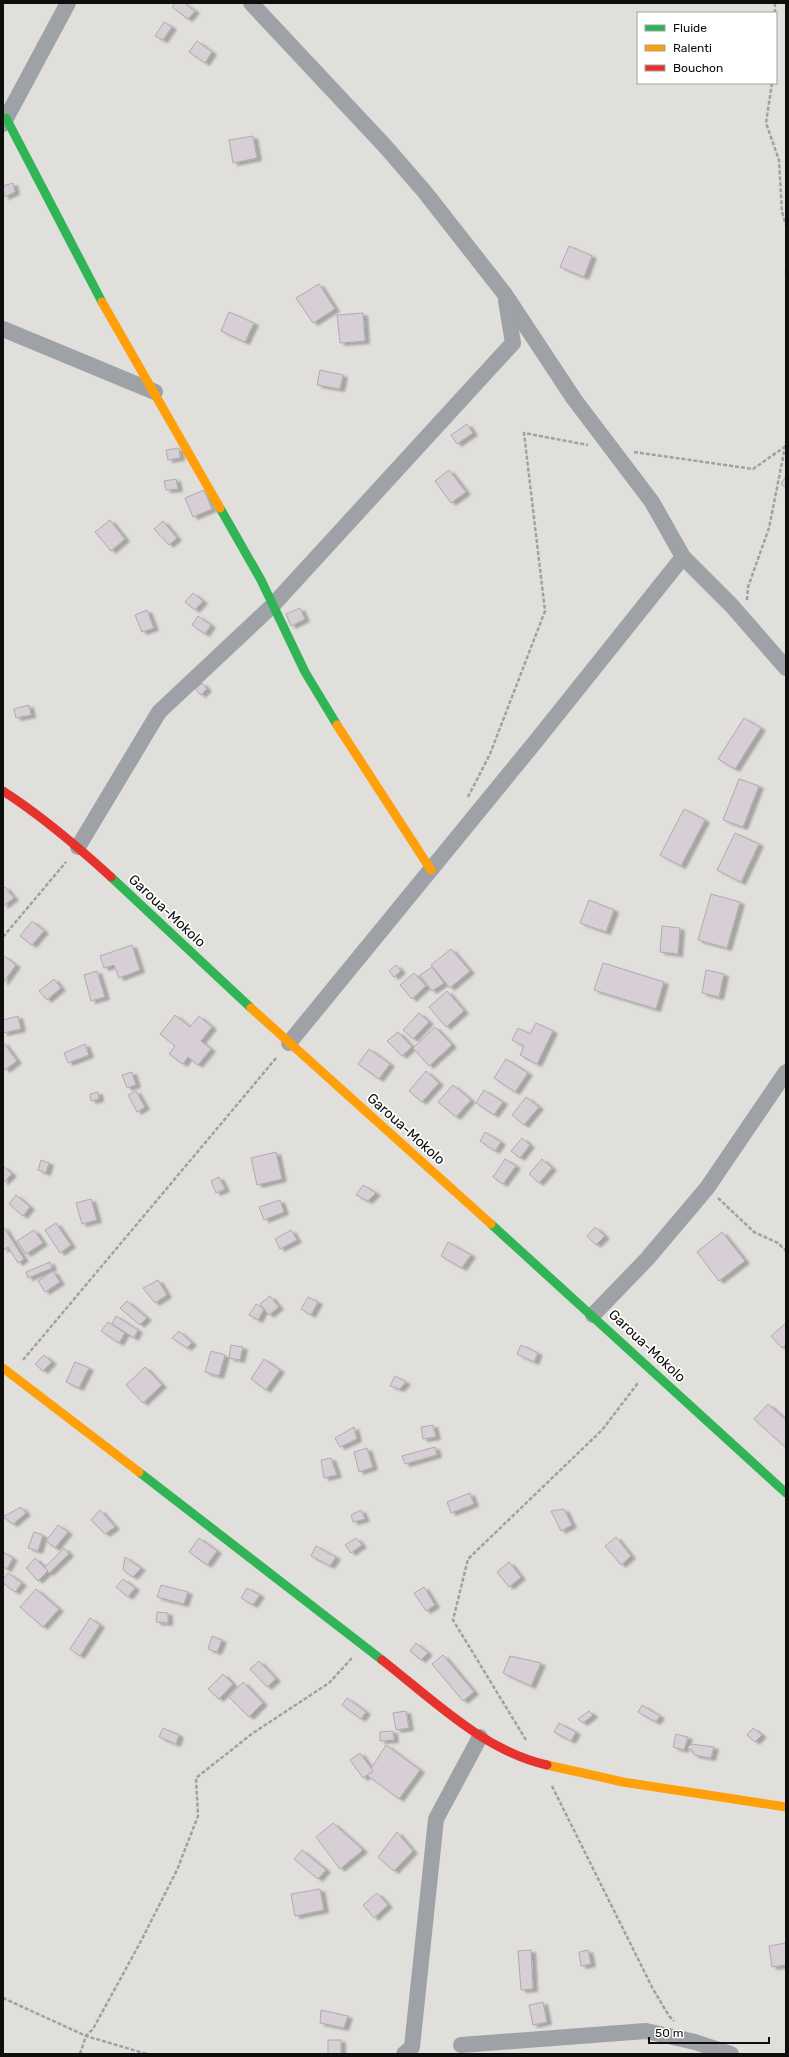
<svg xmlns="http://www.w3.org/2000/svg" width="789" height="2057" font-family="Rubik,sans-serif">
  <style>
    .building { fill: #d7ced6; stroke: #adacac; filter: url(#shadow) }
    .lines { fill: none; stroke-linecap: round; stroke-linejoin: round }
    .path { stroke: #9fa2a3; stroke-width: 2.5; stroke-dasharray: 4 2; stroke-linecap: butt }
    .street { stroke: #9ea1a5; stroke-width: 16 }
    .fast { stroke: #30b455; stroke-width: 9 }
    .slow { stroke: #ff9f0a; stroke-width: 9 }
    .jam { stroke: #e5322d; stroke-width: 9 }
    .labels { text-anchor: middle; dominant-baseline: central; stroke-width: 3.5; stroke-linejoin: round; paint-order: stroke }
    .street-label { font-size: 14px; fill: #0e0e0c; stroke: #fff }
  </style>
  <defs>
    <filter id="shadow"><feDropShadow dx="4.5" dy="2.5" stdDeviation="1" flood-color="#0004"/></filter>
  </defs>
  <rect width="100%" height="100%" fill="#e0dfdc"/>
  <g class="building">
    <polygon points="175,3 184,3 195,11 188,19 172,7"/>
    <polygon points="164,22 172,27 163,40 155,36"/>
    <polygon points="197,41 212,52 205,63 189,52"/>
    <polygon points="253,136 257,158 233,163 229,140"/>
    <polygon points="13,183 15,192 4,197 3,186"/>
    <polygon points="569,246 592,256 584,277 560,267"/>
    <polygon points="319,284 335,309 313,323 296,298"/>
    <polygon points="229,312 254,323 245,342 221,331"/>
    <polygon points="363,313 365,341 340,343 337,315"/>
    <polygon points="320,370 343,375 340,389 317,385"/>
    <polygon points="467,424 473,433 457,444 451,435"/>
    <polygon points="179,448 180,458 168,460 166,450"/>
    <polygon points="449,470 466,492 451,503 435,481"/>
    <polygon points="786,476 786,488 781,484"/>
    <polygon points="176,479 178,489 166,490 164,481"/>
    <polygon points="204,490 212,509 193,517 185,498"/>
    <polygon points="110,520 125,539 111,551 95,532"/>
    <polygon points="163,521 177,538 169,545 154,529"/>
    <polygon points="193,593 203,601 195,610 185,602"/>
    <polygon points="300,608 305,619 291,626 286,614"/>
    <polygon points="147,610 154,628 142,632 135,615"/>
    <polygon points="198,616 211,625 205,634 192,625"/>
    <polygon points="202,683 207,689 201,695 195,689"/>
    <polygon points="29,705 31,715 16,718 14,709"/>
    <polygon points="744,718 761,728 735,769 718,759"/>
    <polygon points="739,779 759,786 743,827 723,820"/>
    <polygon points="684,809 705,820 681,866 660,855"/>
    <polygon points="735,833 759,844 741,882 717,870"/>
    <polygon points="5,887 14,898 3,906 3,888"/>
    <polygon points="711,894 740,902 727,948 698,940"/>
    <polygon points="589,900 614,910 606,932 580,923"/>
    <polygon points="32,921 44,931 32,945 20,936"/>
    <polygon points="662,926 680,928 678,954 660,952"/>
    <polygon points="132,945 140,970 119,978 114,965 104,968 100,956"/>
    <polygon points="451,949 470,971 450,988 431,965"/>
    <polygon points="4,956 16,965 3,983 3,957"/>
    <polygon points="603,963 664,982 656,1009 594,990"/>
    <polygon points="396,965 401,971 394,977 389,971"/>
    <polygon points="432,967 444,983 432,991 420,975"/>
    <polygon points="706,970 724,974 719,997 702,993"/>
    <polygon points="97,971 105,997 91,1001 84,975"/>
    <polygon points="414,973 426,986 412,999 400,985"/>
    <polygon points="54,979 61,988 47,1000 39,991"/>
    <polygon points="447,991 464,1011 446,1027 429,1007"/>
    <polygon points="419,1013 429,1022 413,1039 403,1030"/>
    <polygon points="175,1015 190,1027 199,1016 212,1027 201,1041 211,1049 198,1065 188,1057 183,1064 169,1054 175,1046 160,1034"/>
    <polygon points="18,1016 21,1029 3,1033 3,1020"/>
    <polygon points="536,1023 553,1031 537,1064 520,1055 524,1046 512,1040 518,1028 530,1034"/>
    <polygon points="435,1027 452,1045 429,1066 413,1048"/>
    <polygon points="398,1032 412,1047 402,1056 387,1041"/>
    <polygon points="3,1042 17,1061 5,1070 3,1067"/>
    <polygon points="85,1044 89,1055 68,1063 64,1053"/>
    <polygon points="369,1049 390,1064 379,1079 358,1064"/>
    <polygon points="506,1059 528,1073 515,1092 494,1078"/>
    <polygon points="426,1071 439,1083 422,1102 409,1091"/>
    <polygon points="132,1072 136,1085 127,1088 122,1075"/>
    <polygon points="453,1085 471,1100 456,1117 438,1102"/>
    <polygon points="484,1090 503,1102 494,1115 476,1103"/>
    <polygon points="136,1091 145,1107 137,1112 128,1095"/>
    <polygon points="98,1092 99,1099 91,1101 90,1094"/>
    <polygon points="526,1097 539,1107 524,1125 512,1115"/>
    <polygon points="485,1132 501,1142 495,1151 480,1141"/>
    <polygon points="522,1138 530,1145 520,1158 511,1151"/>
    <polygon points="276,1152 282,1179 257,1185 251,1158"/>
    <polygon points="505,1159 516,1166 503,1184 493,1177"/>
    <polygon points="542,1159 552,1168 539,1183 529,1174"/>
    <polygon points="41,1160 49,1163 46,1173 38,1170"/>
    <polygon points="3,1166 12,1174 3,1183"/>
    <polygon points="219,1177 225,1189 216,1193 211,1181"/>
    <polygon points="363,1185 376,1193 368,1201 356,1195"/>
    <polygon points="16,1195 30,1207 23,1216 9,1204"/>
    <polygon points="91,1199 97,1220 82,1224 76,1203"/>
    <polygon points="280,1200 284,1212 264,1220 259,1207"/>
    <polygon points="56,1223 71,1245 60,1253 45,1230"/>
    <polygon points="3,1226 24,1259 18,1263 8,1247 3,1250"/>
    <polygon points="595,1227 605,1236 596,1245 587,1236"/>
    <polygon points="34,1230 43,1243 26,1254 17,1241"/>
    <polygon points="291,1230 297,1240 280,1249 275,1239"/>
    <polygon points="722,1232 745,1261 719,1281 697,1252"/>
    <polygon points="448,1242 471,1255 462,1268 441,1256"/>
    <polygon points="50,1262 52,1268 28,1278 26,1272"/>
    <polygon points="53,1271 60,1282 45,1292 38,1281"/>
    <polygon points="158,1280 167,1295 155,1303 143,1288"/>
    <polygon points="270,1296 279,1307 269,1315 260,1304"/>
    <polygon points="308,1297 318,1302 311,1315 301,1309"/>
    <polygon points="127,1301 147,1318 140,1325 120,1308"/>
    <polygon points="256,1304 264,1309 258,1320 249,1315"/>
    <polygon points="116,1316 138,1330 134,1338 112,1324"/>
    <polygon points="108,1322 125,1333 119,1343 101,1331"/>
    <polygon points="786,1323 786,1344 782,1348 771,1336"/>
    <polygon points="179,1331 192,1343 187,1348 172,1338"/>
    <polygon points="231,1345 243,1347 240,1360 229,1358"/>
    <polygon points="521,1345 538,1353 534,1362 517,1354"/>
    <polygon points="211,1351 225,1355 219,1376 205,1372"/>
    <polygon points="44,1355 52,1362 43,1371 35,1364"/>
    <polygon points="264,1359 280,1370 266,1390 251,1379"/>
    <polygon points="75,1362 89,1368 79,1388 66,1382"/>
    <polygon points="145,1367 162,1385 143,1403 126,1385"/>
    <polygon points="395,1376 406,1382 400,1389 390,1386"/>
    <polygon points="768,1404 786,1420 786,1448 754,1419"/>
    <polygon points="433,1425 436,1437 423,1439 421,1427"/>
    <polygon points="354,1427 357,1439 340,1447 335,1438"/>
    <polygon points="435,1447 437,1455 405,1464 402,1456"/>
    <polygon points="367,1448 373,1467 359,1472 354,1452"/>
    <polygon points="331,1458 337,1475 324,1478 321,1460"/>
    <polygon points="470,1493 474,1504 451,1513 447,1502"/>
    <polygon points="21,1507 26,1513 13,1524 3,1517"/>
    <polygon points="564,1509 572,1525 561,1531 551,1511"/>
    <polygon points="100,1510 115,1527 105,1534 91,1520"/>
    <polygon points="361,1510 365,1519 353,1522 351,1515"/>
    <polygon points="58,1525 68,1532 55,1548 46,1541"/>
    <polygon points="34,1532 43,1535 38,1551 28,1548"/>
    <polygon points="616,1537 631,1556 621,1565 605,1546"/>
    <polygon points="199,1538 217,1551 207,1565 189,1552"/>
    <polygon points="356,1538 362,1545 351,1553 345,1545"/>
    <polygon points="316,1546 336,1557 330,1566 311,1556"/>
    <polygon points="64,1548 69,1554 49,1573 44,1568"/>
    <polygon points="3,1552 13,1558 7,1569 3,1567"/>
    <polygon points="125,1557 141,1568 133,1577 123,1570"/>
    <polygon points="35,1558 48,1571 38,1581 26,1568"/>
    <polygon points="509,1562 521,1577 509,1587 497,1572"/>
    <polygon points="8,1573 22,1583 15,1592 3,1583 3,1579"/>
    <polygon points="123,1579 135,1588 128,1597 116,1587"/>
    <polygon points="161,1585 188,1592 184,1604 157,1597"/>
    <polygon points="424,1587 435,1605 426,1611 414,1593"/>
    <polygon points="247,1588 260,1595 253,1605 241,1598"/>
    <polygon points="36,1589 59,1609 43,1627 20,1607"/>
    <polygon points="157,1612 168,1613 168,1623 156,1622"/>
    <polygon points="90,1618 100,1625 80,1656 70,1649"/>
    <polygon points="212,1636 222,1640 217,1652 208,1649"/>
    <polygon points="416,1643 428,1653 421,1660 410,1651"/>
    <polygon points="443,1655 474,1692 463,1701 432,1664"/>
    <polygon points="510,1656 541,1663 531,1686 503,1673"/>
    <polygon points="259,1661 276,1679 267,1687 250,1669"/>
    <polygon points="223,1674 233,1684 219,1699 208,1689"/>
    <polygon points="243,1682 263,1703 249,1717 229,1697"/>
    <polygon points="347,1698 366,1712 361,1719 342,1705"/>
    <polygon points="642,1705 660,1716 656,1722 638,1712"/>
    <polygon points="406,1711 409,1728 396,1730 393,1713"/>
    <polygon points="589,1711 593,1715 583,1723 578,1719"/>
    <polygon points="559,1723 576,1732 571,1741 554,1732"/>
    <polygon points="163,1728 179,1735 176,1744 159,1737"/>
    <polygon points="753,1728 762,1735 755,1742 747,1735"/>
    <polygon points="393,1731 394,1740 380,1741 380,1732"/>
    <polygon points="676,1734 688,1737 684,1750 673,1747"/>
    <polygon points="691,1744 714,1747 711,1758 694,1755 692,1750 687,1748"/>
    <polygon points="386,1745 420,1770 399,1799 367,1775"/>
    <polygon points="360,1753 373,1771 363,1778 350,1760"/>
    <polygon points="333,1823 363,1850 340,1869 316,1837"/>
    <polygon points="397,1832 413,1851 394,1871 378,1857"/>
    <polygon points="302,1850 326,1870 318,1879 294,1859"/>
    <polygon points="320,1889 324,1910 295,1916 291,1894"/>
    <polygon points="377,1893 388,1905 374,1918 363,1905"/>
    <polygon points="786,1943 786,1965 772,1967 769,1946"/>
    <polygon points="531,1950 533,1989 521,1990 518,1951"/>
    <polygon points="588,1950 591,1964 581,1966 579,1952"/>
    <polygon points="543,2002 547,2022 533,2025 529,2005"/>
    <polygon points="321,2010 348,2016 344,2028 320,2023"/>
    <rect x="328" y="2040" width="13" height="14"/>
  </g>
  <g class="lines">
    <g class="path">
      <polyline points="775,13 775,3"/>
      <polyline points="772,83 766,123 779,160 782,212 786,225"/>
      <polyline points="786,270 786,277"/>
      <polyline points="634,452 753,469 786,446"/>
      <polyline points="747,600 748,587 769,528 786,442"/>
      <polyline points="468,797 490,754 545,611 524,433 588,445"/>
      <polyline points="3,937 66,862"/>
      <polyline points="718,1198 754,1232 778,1243 786,1251"/>
      <polyline points="23,1360 277,1057"/>
      <polyline points="526,1740 453,1620 468,1559 602,1430 638,1383"/>
      <polyline points="552,1786 653,1989 669,2016 674,2021"/>
      <polyline points="3,1998 86,2036 147,2054"/>
      <polyline points="80,2054 86,2036 93,2029 141,1941 177,1870 198,1816 196,1778 253,1733 329,1683 352,1658"/>
    </g>
    <g class="street">
      <polyline points="251,3 384,145 424,191 504,293 574,399 652,502 683,557 732,606 786,668"/>
      <polyline points="3,124 68,3"/>
      <polyline points="3,329 155,392"/>
      <polyline points="78,847 159,712 272,606 513,343 506,301"/>
      <polyline points="289,1043 536,741 683,557"/>
      <polyline points="593,1315 647,1259 707,1188 786,1072"/>
      <polyline points="461,2045 646,2031 695,2042 731,2054"/>
      <polyline points="404,2054 412,2047 436,1819 480,1737"/>
    </g>
    <g class="fast">
      <polyline points="6,118 102,302"/>
      <polyline points="220,508 261,580 305,672 337,725"/>
      <polyline points="111,877 251,1008"/>
      <polyline points="491,1224 786,1493"/>
      <polyline points="139,1472 382,1660"/>
    </g>
    <g class="slow">
      <polyline points="102,302 220,508"/>
      <polyline points="337,725 431,870"/>
      <polyline points="251,1008 491,1224"/>
      <polyline points="3,1368 139,1472"/>
      <polyline points="547,1765 623,1782 786,1807"/>
    </g>
    <g class="jam">
      <path d="M 3,791 C 42,816 77,846 111,877"/>
      <path d="M 382,1660 C 432,1699 484,1751 547,1765"/>
    </g>
  </g>
  <g class="labels">
    <g class="street-label">
      <text transform="translate(167 911) rotate(43)">Garoua-Mokolo</text>
      <text transform="translate(406 1129) rotate(42)">Garoua-Mokolo</text>
      <text transform="translate(647 1346) rotate(43)">Garoua-Mokolo</text>
    </g>
  </g>
  <rect width="789" height="2057" fill="none" stroke="#0e0e0c" stroke-width="8"/>
  <rect x="637" y="12" width="140" height="72" fill="#ffffff" stroke="#9f9f9e"/>
  <rect x="645" y="25" width="20" height="6" fill="#30b455" stroke="#9f9f9e"/>
  <text x="673" y="32" font-size="12" fill="#0e0e0c">Fluide</text>
  <rect x="645" y="45" width="20" height="6" fill="#ff9f0a" stroke="#9f9f9e"/>
  <text x="673" y="52" font-size="12" fill="#0e0e0c">Ralenti</text>
  <rect x="645" y="65" width="20" height="6" fill="#e5322d" stroke="#9f9f9e"/>
  <text x="673" y="72" font-size="12" fill="#0e0e0c">Bouchon</text>
  <path d="M649 2037v6h120v-6" fill="none" stroke="#0e0e0c" stroke-width="2"/>
  <text x="655" y="2037" font-size="12" fill="#0e0e0c" stroke="#ffffff" stroke-width="3" paint-order="stroke">50 m</text>
</svg>
